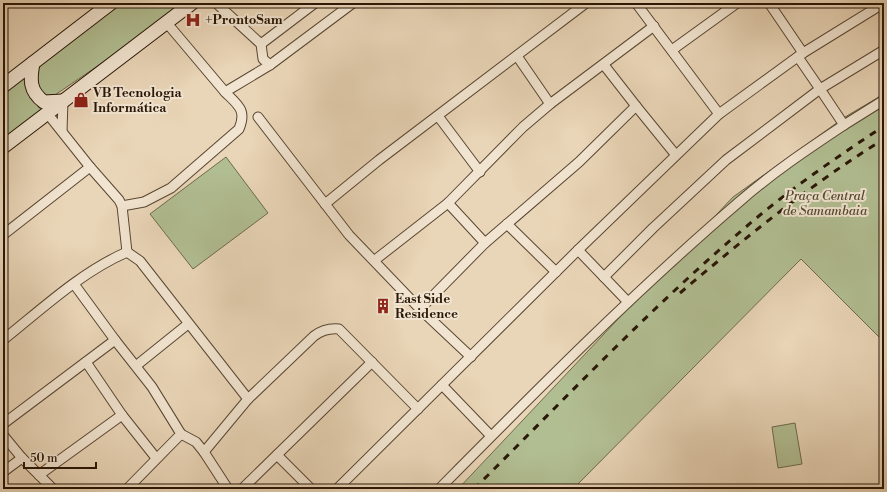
<svg xmlns="http://www.w3.org/2000/svg" width="887" height="492" font-family="'Libre Bodoni',serif">
  <style>
    .green { fill: #b1be92; stroke: #6d6a4c }
    .lines { fill: none; stroke-linecap: round; stroke-linejoin: round }
    .street-casing { stroke: #594632; stroke-width: 11 }
    .secondary-casing { stroke: #291606; stroke-width: 15 }
    .street { stroke: #f1e4d0; stroke-width: 9 }
    .secondary { stroke: #f1e4d0; stroke-width: 13 }
    .rail { stroke: #291606; stroke-width: 3; stroke-dasharray: 7 7; stroke-linecap: butt }
    .labels { text-anchor: middle; dominant-baseline: central; stroke-width: 4; stroke-linejoin: round; paint-order: stroke }
    .poi-label { font-size: 13px; font-weight: bold; fill: #291606; stroke: #f1e4d0; text-anchor: start }
    .park-label { font-size: 13px; font-style: italic; fill: #524830; stroke: #f1e4d0 }
  </style>
  <rect width="100%" height="100%" fill="#e9d5b7"/>
  <filter id="stains"><feTurbulence type="fractalNoise" baseFrequency=".005" numOctaves="4"/><feColorMatrix values="0 0 0 0 .2 0 0 0 0 .09 0 0 0 0 .02 0 0 0 .5 -.17"/></filter>
  <radialGradient id="worn" r=".72"><stop offset=".6" stop-color="#630" stop-opacity="0"/><stop offset="1" stop-color="#630" stop-opacity=".3"/></radialGradient>
  <g class="green">
    <polygon points="120,3 190,3 52,97 44,98 37,91 36,72 39,65"/>
    <polygon points="28,71 26,88 39,108 44,109 3,142 3,91"/>
    <polygon points="884,94 884,342 801,259 573,489 458,489 733,197 845,117"/>
    <polygon points="226,157 268,213 193,269 150,214"/>
    <polygon points="795,423 802,464 778,468 772,427"/>
  </g>
  <g class="lines">
    <defs>
      <g id="street">
        <polyline points="216,3 261,44"/>
        <polyline points="636,3 719,114"/>
        <polyline points="769,3 803,53"/>
        <polyline points="166,22 225,92"/>
        <polyline points="672,50 737,3"/>
        <polyline points="517,56 550,104"/>
        <polyline points="798,57 820,89 884,50"/>
        <polyline points="270,65 263,59 261,44 315,3"/>
        <polyline points="636,106 675,154"/>
        <polyline points="47,113 90,167 119,200 122,206 127,252"/>
        <polyline points="438,116 480,172"/>
        <polyline points="258,117 349,235 420,309 471,357"/>
        <polyline points="62,131 63,101"/>
        <polyline points="448,203 485,243"/>
        <polyline points="325,204 379,160 586,3"/>
        <path d="M 122,206 L 144,202 L 171,188 L 239,129 C 247,110 238,105 225,92 L 270,65 L 353,3"/>
        <polyline points="507,224 556,272"/>
        <polyline points="3,235 90,167"/>
        <polyline points="578,250 628,302"/>
        <polyline points="375,260 448,203 523,127 550,104 654,26"/>
        <polyline points="604,277 653,228 726,160 820,89 844,125 884,100"/>
        <polyline points="74,284 115,340 152,387 181,434 127,489"/>
        <polyline points="420,309 485,243 579,162 636,106 604,65"/>
        <path d="M 3,340 C 42,309 81,272 127,252 L 140,261 L 248,399 L 314,336 C 322,330 329,328 339,329 L 418,409"/>
        <polyline points="86,362 122,415 156,458"/>
        <polyline points="137,365 188,324"/>
        <polyline points="442,385 491,436"/>
        <polyline points="3,424 115,340"/>
        <polyline points="181,434 196,442 204,452 248,399"/>
        <polyline points="3,435 22,458 53,489"/>
        <polyline points="204,452 228,489"/>
        <polyline points="277,455 311,489"/>
        <polyline points="3,472 22,458"/>
        <polyline points="39,475 122,415"/>
        <polyline points="242,489 372,362"/>
        <polyline points="337,489 578,250 719,114 803,53 884,3"/>
        <path d="M 439,489 C 536,391 634,292 739,202 C 772,173 808,149 844,125"/>
      </g>
      <g id="secondary">
        <path d="M 33,63 C 30,79 29,91 44,102 L 63,101"/>
        <polyline points="3,86 111,3"/>
        <polyline points="3,147 192,3"/>
      </g>
    </defs>
    <use href="#street" class="street-casing"/>
    <use href="#secondary" class="secondary-casing"/>
    <use href="#street" class="street"/>
    <use href="#secondary" class="secondary"/>
    <g class="rail">
      <path d="M 680,293 C 745,238 811,184 884,139"/>
      <path d="M 474,489 C 564,400 651,307 747,226 C 790,189 837,157 884,126"/>
    </g>
  </g>
  <defs>
    <symbol id="hospital-bare" viewBox="-9 -9 18 18"><path d="M-5-5h3v3.5h4V-5h3V5h-3V1.5h-4V5h-3Z" fill="#8f2418" stroke="#f1e4d0" stroke-width="2.5" paint-order="stroke"/></symbol>
    <symbol id="shop-bare" viewBox="-9 -9 18 18"><path d="M-5-2.5h2.3a2.7 3.5 0 0 1 5.4 0H5L5.5 6h-11ZM-1.5-2.5h3a1.5 2.3 0 0 0-3 0Z" fill="#8f2418" stroke="#f1e4d0" stroke-width="2.5" paint-order="stroke"/></symbol>
    <symbol id="building-bare" viewBox="-9 -9 18 18"><path d="M-4-6H4V6H1V3H-1V6H-4ZM-2.5-4.3h1.7v1.8h-1.7ZM.8-4.3h1.7v1.8H.8ZM-2.5-1h1.7V.8h-1.7ZM.8-1h1.7V.8H.8Z" fill="#8f2418" stroke="#f1e4d0" stroke-width="2.5" paint-order="stroke"/></symbol>
  </defs>
  <g fill-rule="evenodd">
    <use href="#hospital-bare" x="182" y="9" width="22" height="22"/>
    <use href="#shop-bare" x="70" y="89" width="22" height="22"/>
    <use href="#building-bare" x="372" y="295" width="22" height="22"/>
  </g>
  <g class="labels">
    <g class="poi-label">
      <text x="205" y="20">+ProntoSam</text>
      <text x="93" y="93">VB Tecnologia<tspan x="93" dy="15">Informática</tspan></text>
      <text x="395" y="299">East Side<tspan x="395" dy="15">Residence</tspan></text>
    </g>
    <g class="park-label">
      <text x="825" y="196">Praça Central<tspan x="825" dy="15">de Samambaia</tspan></text>
    </g>
  </g>
  <rect width="887" height="492" fill="none" stroke="#e9d5b7" stroke-width="16"/>
  <rect x="4" y="4" width="879" height="484" fill="none" stroke="#291606" stroke-width="2"/>
  <rect x="8" y="8" width="871" height="476" fill="none" stroke="#291606"/>
  <path d="M24 462v6h72v-6" fill="none" stroke="#291606" stroke-width="2"/>
  <text x="30" y="462" font-size="12" fill="#291606" stroke="#f1e4d0" stroke-width="3" paint-order="stroke">50 m</text>
  <rect width="100%" height="100%" filter="url(#stains)"/>
  <rect width="100%" height="100%" fill="url(#worn)"/>
</svg>
